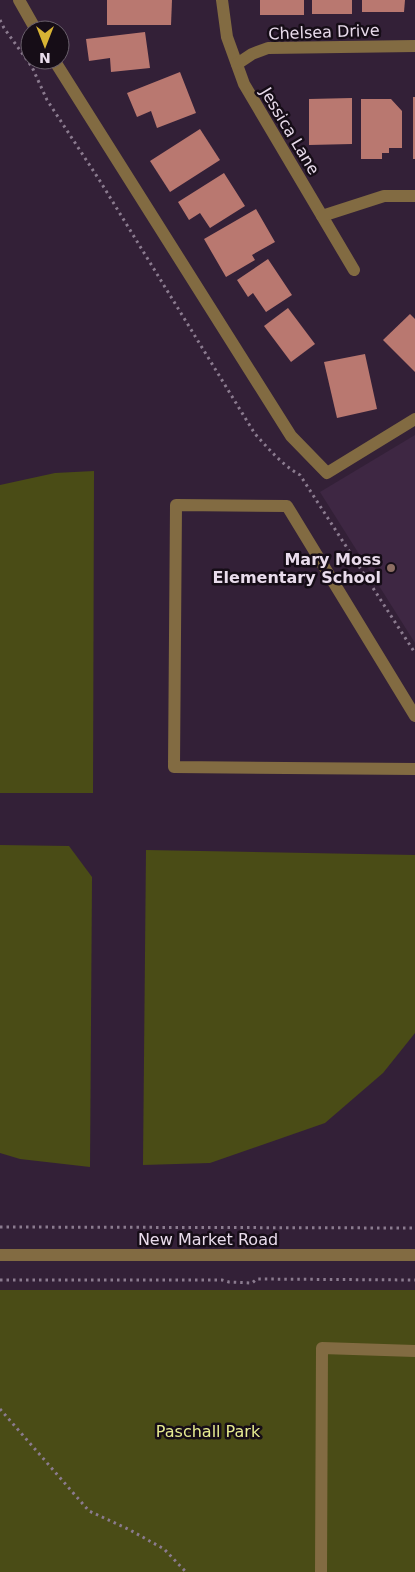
<svg xmlns="http://www.w3.org/2000/svg" width="415" height="1572" font-family="'DejaVu Sans',sans-serif">
  <style>
    .built { fill: #3e2743 }
    .green { fill: #4a4c16 }
    .building { fill: #b97870 }
    .lines { fill: none; stroke-linecap: round; stroke-linejoin: round }
    .path { stroke: #8b7b8f; stroke-width: 3; stroke-dasharray: 2.5 4; stroke-linecap: butt }
    .minor { stroke: #826b42; stroke-width: 12 }
    .education-dot { fill: #8d6e63; stroke: #160d17; stroke-width: 2 }
    .labels { text-anchor: middle; dominant-baseline: central; stroke-width: 5; stroke-linejoin: round; paint-order: stroke }
    .street-label { font-size: 16px; fill: #e9dcec; stroke: #160d17 }
    .poi-label { font-size: 16px; font-weight: bold; fill: #e9dcec; stroke: #160d17; text-anchor: end }
    .park-label { font-size: 16px; fill: #e6eb91; stroke: #160d17 }
  </style>
  <rect width="100%" height="100%" fill="#332037"/>
  <polygon class="built" points="415,435 415,643 320,492"/>
  <g class="green">
    <polygon points="94,471 93,793 0,793 0,485 55,473"/>
    <polygon points="0,845 69,846 92,877 90,1167 20,1159 0,1153"/>
    <polygon points="146,850 415,855 415,1033 383,1073 325,1123 210,1163 143,1165"/>
    <rect x="0" y="1290" width="415" height="282"/>
  </g>
  <g class="building">
    <polygon points="107,0 172,0 171,25 107,25"/>
    <rect x="260" y="0" width="44" height="15"/>
    <rect x="312" y="0" width="40" height="14"/>
    <polygon points="362,0 405,0 404,12 362,12"/>
    <polygon points="145,32 150,68 111,72 110,58 89,61 86,39"/>
    <polygon points="180,72 196,113 157,128 151,111 137,117 127,93"/>
    <rect x="413" y="97" width="2" height="62"/>
    <polygon points="352,98 352,144 309,145 309,99"/>
    <polygon points="361,99 391,99 402,111 402,148 389,148 389,153 382,153 382,159 361,159"/>
    <polygon points="200,129 220,160 170,192 150,161"/>
    <polygon points="224,173 245,206 210,228 200,213 189,220 178,202"/>
    <polygon points="256,209 275,242 252,255 255,260 226,277 204,239"/>
    <polygon points="268,259 292,295 266,312 253,293 248,297 237,280"/>
    <polygon points="288,308 315,344 291,362 264,326"/>
    <polygon points="410,314 415,319 415,372 383,340"/>
    <polygon points="365,354 377,409 337,418 324,362"/>
  </g>
  <g class="lines">
    <g class="path">
      <path d="M 0,20 L 4,28 L 32,67 L 47,100 L 100,181 L 255,434 C 269,449 282,465 300,475 L 415,653"/>
      <polyline points="0,1227 415,1228"/>
      <polyline points="0,1280 222,1280 229,1282 252,1283 257,1279 415,1280"/>
      <polyline points="0,1409 89,1511 130,1530 164,1549 186,1572"/>
    </g>
    <g class="minor">
      <polyline points="19,0 36,30"/>
      <polyline points="222,0 227,37 244,84 354,270"/>
      <polyline points="54,60 291,436 327,473 415,419"/>
      <polyline points="237,64 252,54 268,48 415,46"/>
      <polyline points="322,216 384,196 415,196"/>
      <polyline points="415,716 287,506 176,505 174,767 415,769"/>
      <polyline points="0,1255 415,1255"/>
      <polyline points="321,1572 322,1348 415,1351"/>
    </g>
  </g>
  <circle class="education-dot" cx="391" cy="568" r="5"/>
  <g class="labels">
    <g class="street-label">
      <text transform="translate(324 32) rotate(-2)">Chelsea Drive</text>
      <text transform="translate(290 131) rotate(59)">Jessica Lane</text>
      <text x="208" y="1239">New Market Road</text>
    </g>
    <g class="poi-label">
      <text x="381" y="559">Mary Moss<tspan x="381" dy="18">Elementary School</tspan></text>
    </g>
    <g class="park-label">
      <text x="208" y="1431">Paschall Park</text>
    </g>
  </g>
  <g transform="translate(45 45) rotate(180)"><circle r="24" fill="#160d17" stroke="#6a606c"/>
  <path d="M0-4L9 19L0 12L-9 19Z" fill="#d8b434"/>
  <text y="-8" font-size="14" font-weight="bold" text-anchor="middle" fill="#e9dcec">N</text>
  </g>
</svg>
